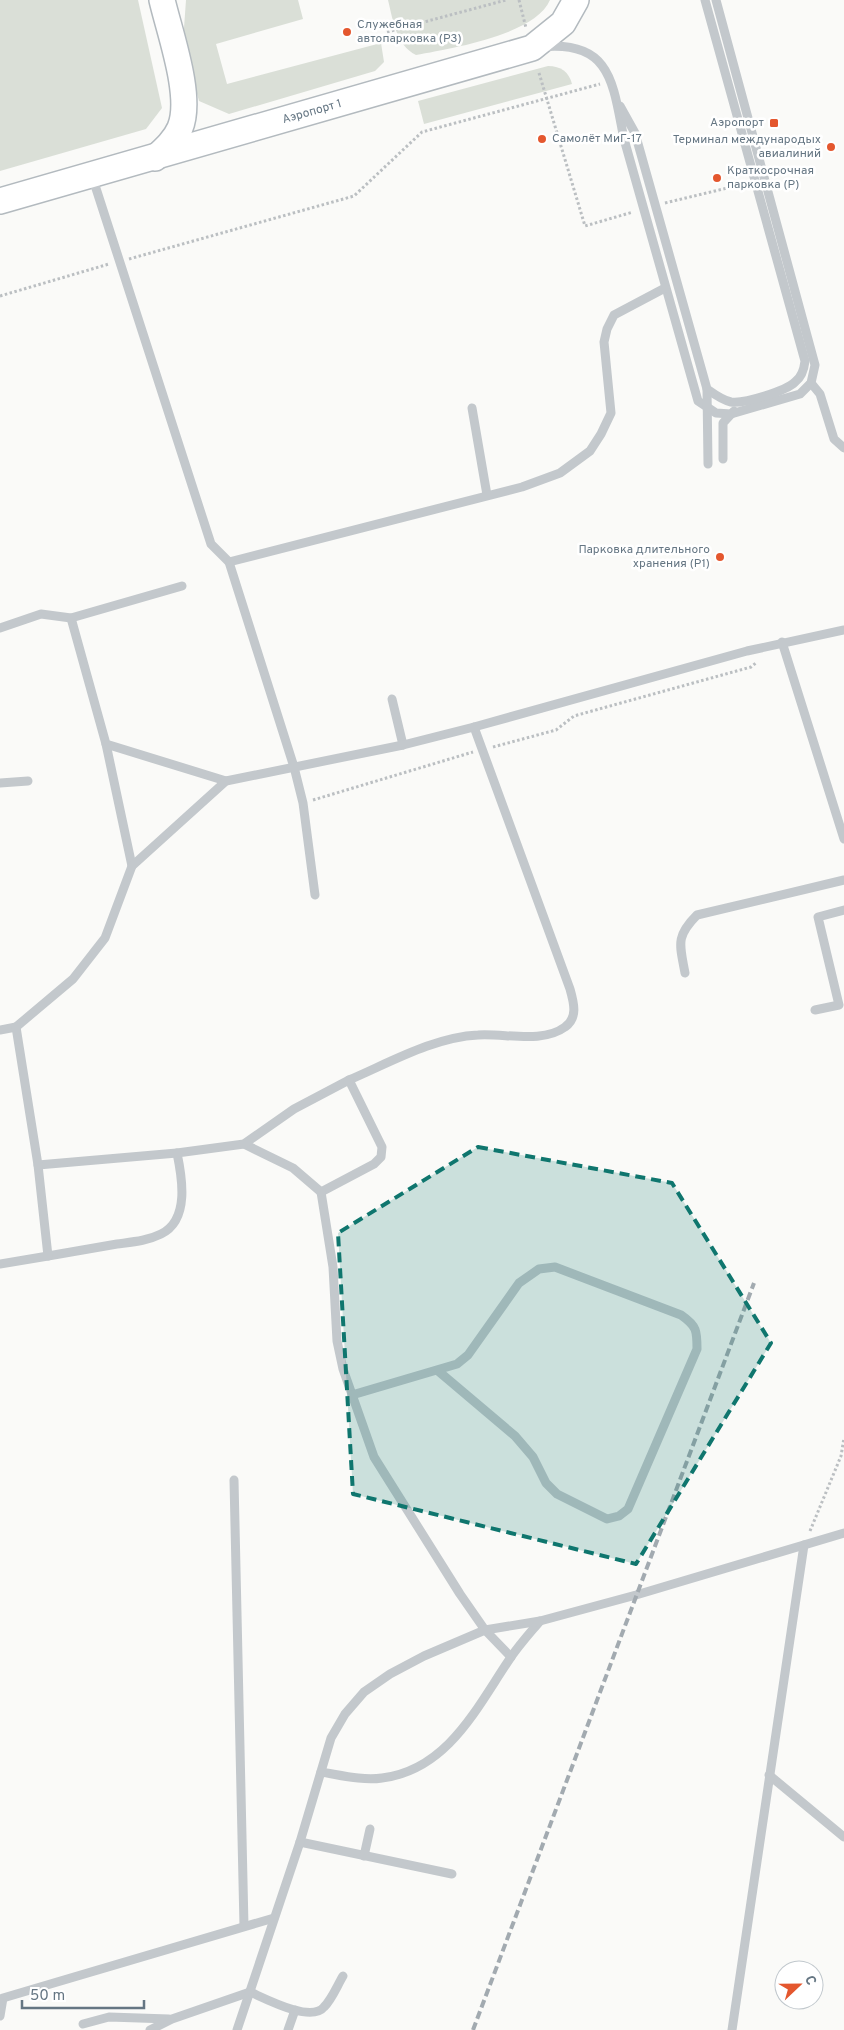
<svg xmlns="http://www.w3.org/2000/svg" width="844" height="2030" font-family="Overpass,sans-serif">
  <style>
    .green { fill: #dadfd7 }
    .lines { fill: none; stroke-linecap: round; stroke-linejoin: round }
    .secondary-casing { stroke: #b3babf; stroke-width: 28 }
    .path { stroke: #bbbfc2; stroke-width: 3; stroke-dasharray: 2.5 2.5; stroke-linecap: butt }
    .service { stroke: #c3c8cc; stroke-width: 9 }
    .secondary { stroke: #fff; stroke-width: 25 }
    .rail { stroke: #a2aab0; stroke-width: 4; stroke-dasharray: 8 4; stroke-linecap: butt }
    .marked { fill: #0f766e; fill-opacity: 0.2; stroke: #0f766e; stroke-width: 4; stroke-dasharray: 10 6; stroke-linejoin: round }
    .poi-dot { fill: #e4572e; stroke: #fff; stroke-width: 2 }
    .labels { text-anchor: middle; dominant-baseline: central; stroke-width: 5; stroke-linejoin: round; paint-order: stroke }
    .poi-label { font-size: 12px; fill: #657683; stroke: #fff; text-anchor: start }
    .street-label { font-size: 12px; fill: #657683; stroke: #fff }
  </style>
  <rect width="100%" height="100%" fill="#fafaf8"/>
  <g class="green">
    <polygon points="0,0 138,0 162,108 146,129 0,171"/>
    <polygon points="186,0 298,0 303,19 216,44 227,84 381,43 384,62 375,71 229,114 199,101 183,42"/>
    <path d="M 388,0 L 550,0 C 535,35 452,48 416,55 C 396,45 393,20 388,0 Z"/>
    <path d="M 548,66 C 561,66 569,72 572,84 L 424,124 L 418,101 Z"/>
  </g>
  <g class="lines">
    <defs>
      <g id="secondary">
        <path d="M 155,158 C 165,149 175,140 180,128 C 193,97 170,34 162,0"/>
        <polyline points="0,201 532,48 563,23 576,0"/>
      </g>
    </defs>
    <use href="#secondary" class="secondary-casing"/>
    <g class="path">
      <polyline points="519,0 526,28"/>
      <polyline points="387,32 506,0"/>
      <polyline points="539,73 585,226 633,212"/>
      <polyline points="774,176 782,173"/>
      <polyline points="665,203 744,184"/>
      <polyline points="129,259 354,196 422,132 600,84"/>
      <polyline points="0,296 109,264"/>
      <polyline points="493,747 556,730 574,716 751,667 757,662"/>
      <polyline points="313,800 473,752"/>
      <polyline points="810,1531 841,1456 844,1438"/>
    </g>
    <g class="service">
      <path d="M 542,47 C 612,40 613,85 624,139 L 698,401 L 716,413 L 731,414 L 800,394 L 811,383 L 815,365 L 716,0"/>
      <path d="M 620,106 L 635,133 L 707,389 C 714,394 722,400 731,402 C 744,404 786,391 795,382 C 802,377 804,370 805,361 L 705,0"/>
      <polyline points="92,176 211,544 229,562 294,767 303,803 315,895"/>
      <polyline points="811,383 820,394 834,439 844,448"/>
      <polyline points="707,389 708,464"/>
      <polyline points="472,408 487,495"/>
      <polyline points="723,459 723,423 734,411"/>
      <polyline points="229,562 522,487 560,473 590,451 601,434 611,413 604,342 607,329 614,315 665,288"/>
      <polyline points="71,618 106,744 226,781"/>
      <polyline points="0,628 41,614 71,618 182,586"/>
      <polyline points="782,642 844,839"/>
      <polyline points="392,699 403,745"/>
      <path d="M 474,727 L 570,989 C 574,1003 578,1018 565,1027 C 542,1044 505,1033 478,1035 C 434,1037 389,1063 349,1080 L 382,1147 L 381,1157 L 374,1164 L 321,1192 L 333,1267 L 337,1341 L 343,1369 L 374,1457 L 460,1594 L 485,1630 L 511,1657"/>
      <polyline points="106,744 132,866"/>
      <polyline points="0,783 28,781"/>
      <path d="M 685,973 C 680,945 675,937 697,915 L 844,880"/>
      <polyline points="815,1010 839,1005 818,917 844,910"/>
      <polyline points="0,1030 16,1027 73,979 105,938 132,866 226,781 403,745 474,727 747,651 844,630"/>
      <polyline points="244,1144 293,1168 321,1192"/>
      <polyline points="38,1165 177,1153"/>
      <path d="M 48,1256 C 71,1252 94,1248 117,1244 C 132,1242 147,1241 161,1234 C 190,1220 182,1177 177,1153 L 244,1144 L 294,1109 L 349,1080"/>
      <polyline points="0,1264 48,1256 38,1165 16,1027"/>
      <path d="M 352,1395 L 457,1364 L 468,1355 L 519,1283 L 539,1269 L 555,1267 L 681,1315 C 697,1326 697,1331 697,1349 L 628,1509 L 619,1516 L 607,1519 L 557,1494 L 546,1483 L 533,1457 L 515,1436 L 437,1370"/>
      <polyline points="234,1480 244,1926"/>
      <path d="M 321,1772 C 340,1775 363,1781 382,1778 C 447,1770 476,1709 509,1660 C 518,1646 530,1633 540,1621"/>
      <polyline points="769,1775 844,1837"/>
      <polyline points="300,1842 452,1874"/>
      <polyline points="364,1856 370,1829"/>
      <polyline points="0,2016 3,1998 274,1918"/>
      <polyline points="83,2024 109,2017 169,2019"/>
      <path d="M 150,2030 L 172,2019 L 250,1992 C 266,1999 311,2023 324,2007 C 332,1999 337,1986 343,1976"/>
      <polyline points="237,2030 300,1842 331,1738 345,1714 364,1692 390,1674 424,1656 485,1630 540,1621 636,1595 844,1533"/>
      <polyline points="288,2030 295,2010"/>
      <polyline points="732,2030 804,1545"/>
    </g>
    <use href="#secondary" class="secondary"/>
    <polyline class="rail" points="473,2030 754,1283"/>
  </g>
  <path class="marked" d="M 478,1147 L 672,1183 L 771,1343 L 636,1564 L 353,1494 L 338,1233 Z"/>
  <g class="poi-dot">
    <circle cx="347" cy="32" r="5"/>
    <rect x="769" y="118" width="10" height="10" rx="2.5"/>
    <circle cx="542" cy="139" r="5"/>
    <circle cx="831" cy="147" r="5"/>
    <circle cx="717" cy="178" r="5"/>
    <circle cx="720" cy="557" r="5"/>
  </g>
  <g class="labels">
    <g class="poi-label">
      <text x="357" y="25">Служебная<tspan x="357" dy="14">автопарковка (P3)</tspan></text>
      <text x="764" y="123" text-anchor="end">Аэропорт</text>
      <text x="552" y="139">Самолёт МиГ-17</text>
      <text x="821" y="140" text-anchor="end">Терминал международых<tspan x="821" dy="14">авиалиний</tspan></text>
      <text x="727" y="171">Краткосрочная<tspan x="727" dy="14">парковка (P)</tspan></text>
      <text x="710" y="550" text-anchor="end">Парковка длительного<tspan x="710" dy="14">хранения (P1)</tspan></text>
    </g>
    <g class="street-label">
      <text transform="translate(312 112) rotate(-16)">Аэропорт 1</text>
    </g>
  </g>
  <g transform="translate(799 1985) rotate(68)"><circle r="24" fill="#ffffff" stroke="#c1c8cd"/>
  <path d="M0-4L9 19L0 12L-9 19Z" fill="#e4572e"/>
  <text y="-8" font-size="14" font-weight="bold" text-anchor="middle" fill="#657683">С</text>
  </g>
  <path d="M22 2000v8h122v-8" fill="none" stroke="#657683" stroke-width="2.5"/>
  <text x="30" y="2000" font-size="15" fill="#657683" stroke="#ffffff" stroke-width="4" paint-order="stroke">50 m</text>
</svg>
